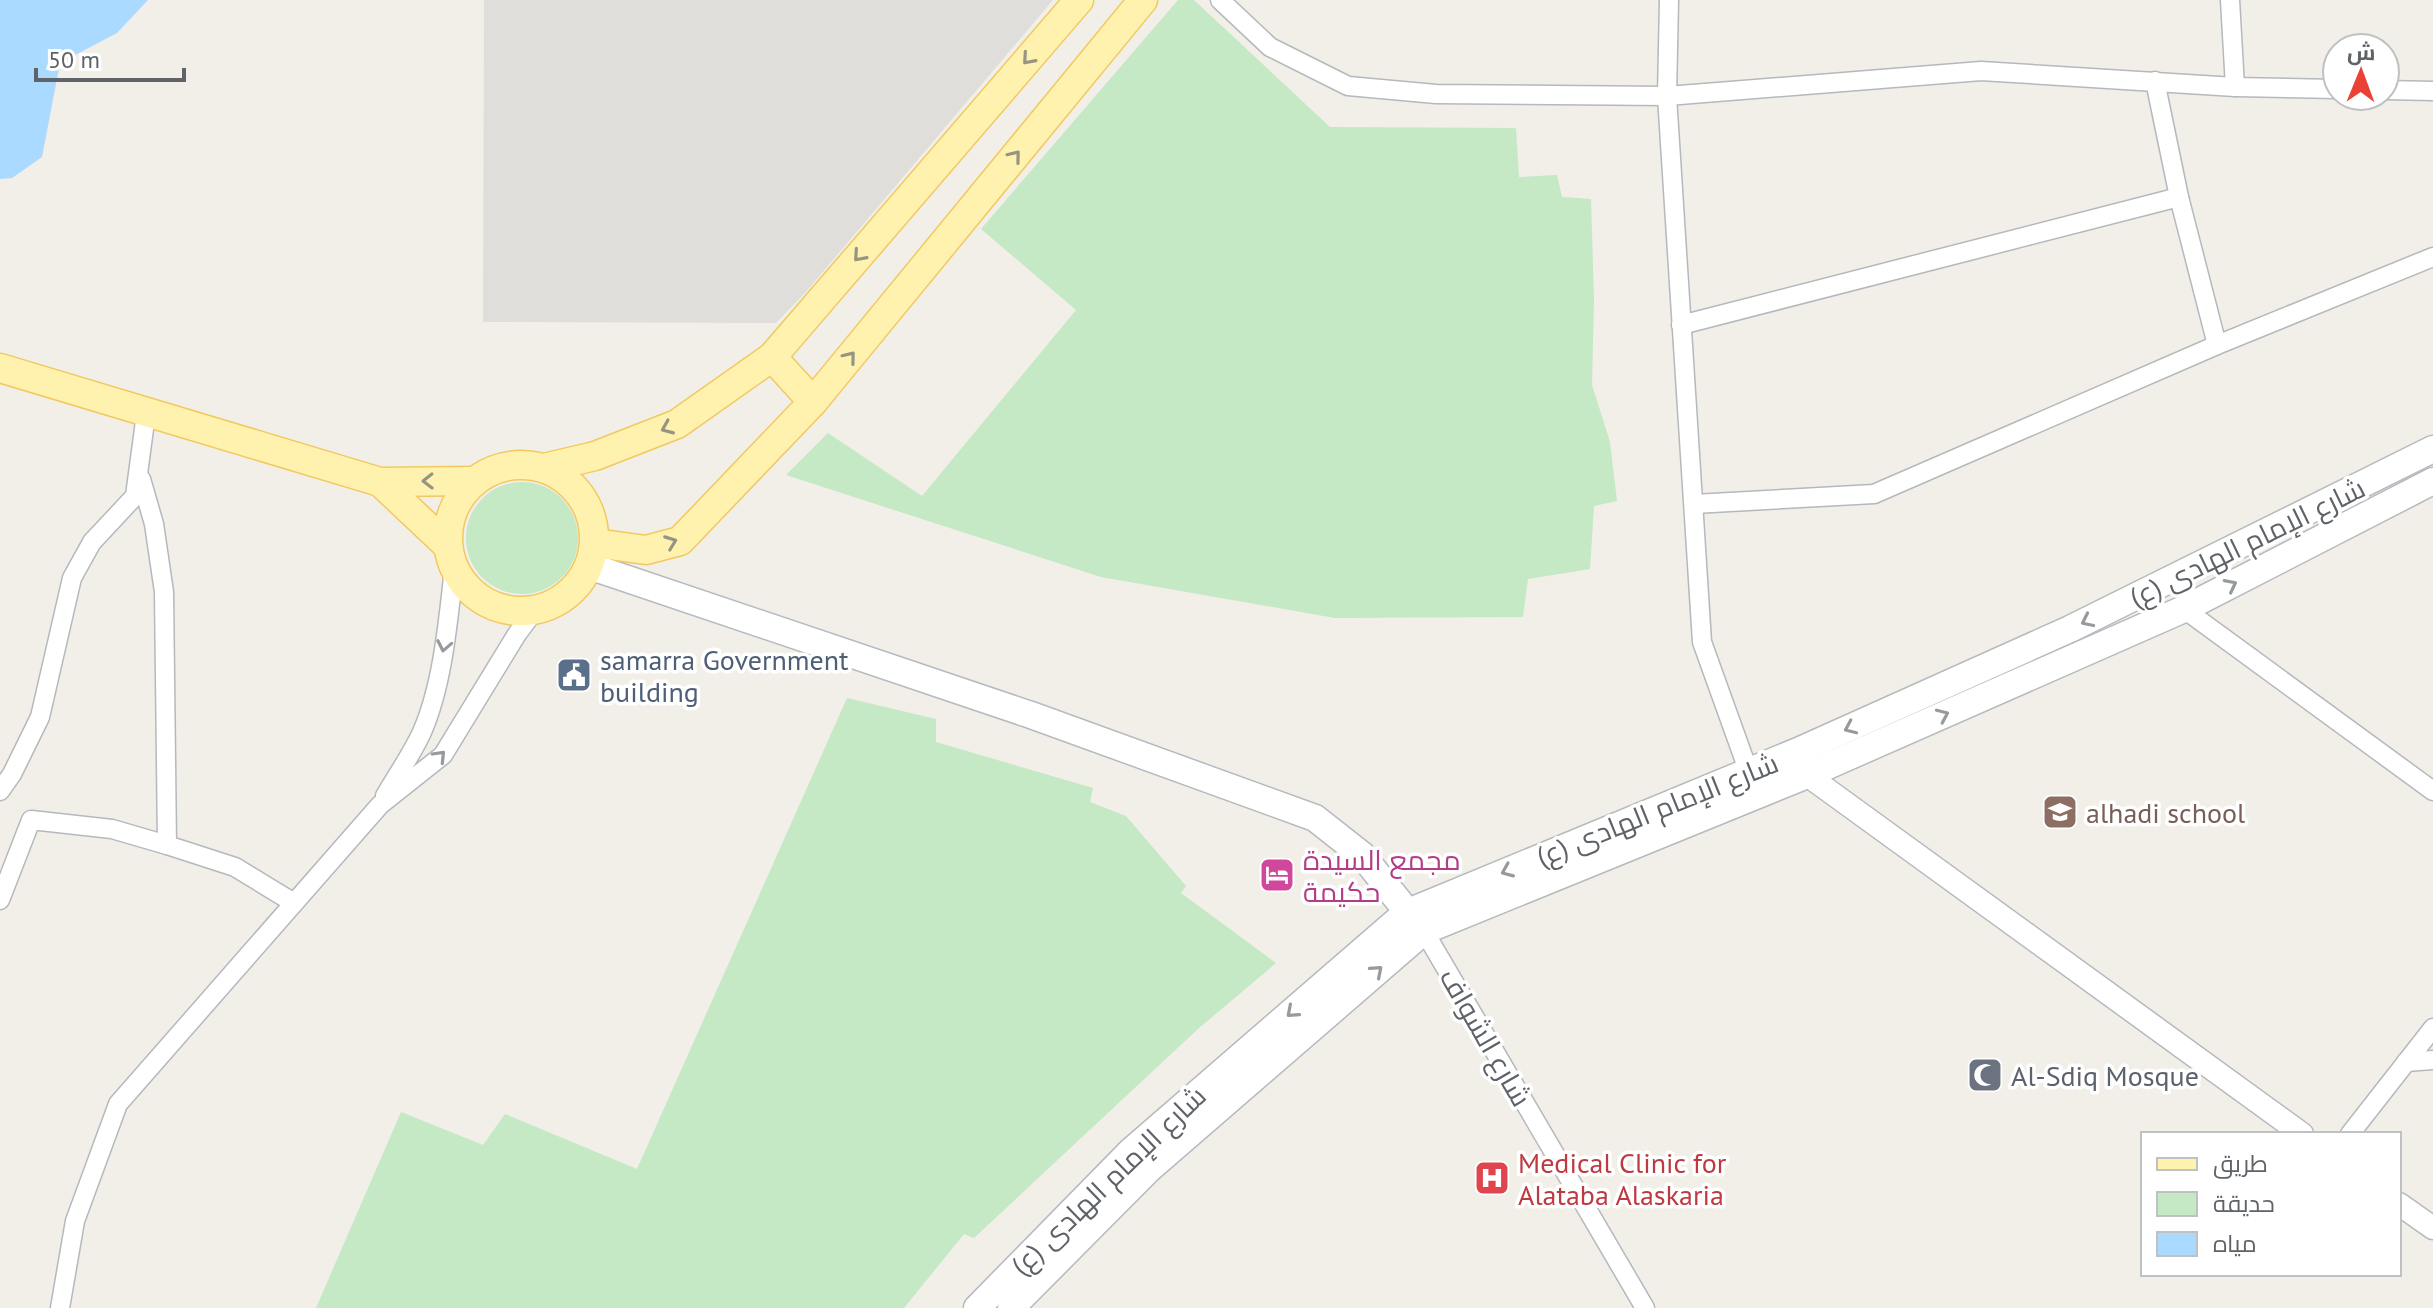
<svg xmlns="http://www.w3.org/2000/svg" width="2433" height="1308" font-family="'PT Sans',Cairo,sans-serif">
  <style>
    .industrial { fill: #e0deda }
    .green { fill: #c5e8c5 }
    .water { fill: #aadaff }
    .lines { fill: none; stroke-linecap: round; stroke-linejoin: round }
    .minor-casing { stroke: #b5b8bc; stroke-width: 21 }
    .tertiary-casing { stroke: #b5b8bc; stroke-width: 25 }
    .secondary-casing { stroke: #b6babf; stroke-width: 29 }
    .primary-casing { stroke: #f2c960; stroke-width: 31 }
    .minor { stroke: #fff; stroke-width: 18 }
    .tertiary { stroke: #fff; stroke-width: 22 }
    .secondary { stroke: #fff; stroke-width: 26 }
    .primary { stroke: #fff2af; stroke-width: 28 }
    .oneway { stroke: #979581 }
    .oneway2 { stroke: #979a9d }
    .labels { text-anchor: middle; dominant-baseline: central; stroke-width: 7; stroke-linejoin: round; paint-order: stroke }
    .street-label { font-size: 28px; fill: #5f6368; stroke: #fff }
    .service-label { font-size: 28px; fill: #4e5e75; stroke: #fff; text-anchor: start }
    .education-label { font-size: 28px; fill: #785e54; stroke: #fff; text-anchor: start }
    .hotel-label { font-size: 28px; fill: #b23c85; stroke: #fff; text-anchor: start }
    .worship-label { font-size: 28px; fill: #5b616d; stroke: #fff; text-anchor: start }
    .health-label { font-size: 28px; fill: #be3a42; stroke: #fff; text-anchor: start }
  </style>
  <rect width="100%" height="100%" fill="#f1efe8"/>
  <polygon class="industrial" points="484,0 1053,0 805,293 776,323 483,322"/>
  <g class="green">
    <polygon points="1178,0 1194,0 1330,127 1516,128 1519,177 1557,175 1562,197 1591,199 1594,300 1592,385 1610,442 1617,501 1594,506 1590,569 1528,579 1523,617 1335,618 1101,577 786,475 828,433 922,496 1076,310 981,229"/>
    <circle cx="522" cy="538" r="56"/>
    <polygon points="847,698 936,719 936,742 1093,788 1090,802 1126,816 1186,886 1181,893 1276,963 1199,1028 974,1238 964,1234 904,1308 316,1308 401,1112 483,1145 505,1114 637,1169"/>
  </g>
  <polygon class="water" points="0,0 148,0 117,33 60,63 42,157 12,178 0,179"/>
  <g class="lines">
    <defs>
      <g id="minor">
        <polyline points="1220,0 1270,47 1348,86 1436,94 1667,96 1981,71 2235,87 2337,89"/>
        <polyline points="1669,0 1667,96 1702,642 1752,781"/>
        <polyline points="2230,0 2235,87"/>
        <polyline points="2155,81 2179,197 2217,345"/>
        <polyline points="2385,90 2433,91"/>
        <polyline points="1681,325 2179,197"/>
        <polyline points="141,479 154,524 164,592 167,845"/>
        <polyline points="1694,504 1874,494 2217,345 2433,257"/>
        <polyline points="2184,609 2433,791"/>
        <polyline points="0,791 12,774 40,717 72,578 92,542 135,496 146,414"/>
        <path d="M 385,796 C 397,775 412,754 422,732 C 443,684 448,621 454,569"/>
        <polyline points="0,900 31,820 112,829 167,845 235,867 294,903"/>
        <polyline points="1424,931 1645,1308"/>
        <polyline points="2406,1062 2433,1060"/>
        <polyline points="2350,1134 2433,1028"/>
        <polyline points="60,1308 75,1221 118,1104 380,805 443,755 517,634 535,610"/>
      </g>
      <g id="tertiary">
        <polyline points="1802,760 1807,775 2302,1134"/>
        <polyline points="2399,1204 2433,1228"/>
      </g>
      <g id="secondary">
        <polyline points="589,566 1031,715 1315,818 1362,855 1417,924"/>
        <polyline points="977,1308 1131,1151 1406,913 1798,751 2070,629 2433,449"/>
        <polyline points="1011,1308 1148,1170 1424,931 1807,775 2184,609 2433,481"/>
      </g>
      <g id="primary">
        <polyline points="772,357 813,402"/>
        <polyline points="0,368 380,482 475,481"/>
        <circle cx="521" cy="538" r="73"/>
        <polyline points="544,468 595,456 677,424 772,357 1079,0"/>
        <polyline points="380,482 448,546"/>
        <polyline points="595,543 646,550 680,541 813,402 1143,0"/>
      </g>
    </defs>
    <use href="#minor" class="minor-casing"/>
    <use href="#tertiary" class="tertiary-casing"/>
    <use href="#secondary" class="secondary-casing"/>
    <use href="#primary" class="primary-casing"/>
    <use href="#minor" class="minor"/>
    <use href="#tertiary" class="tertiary"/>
    <use href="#secondary" class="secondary"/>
    <use href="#primary" class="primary"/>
  </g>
  <defs><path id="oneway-chevron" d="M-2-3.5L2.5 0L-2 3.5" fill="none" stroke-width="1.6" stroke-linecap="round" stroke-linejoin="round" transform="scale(2)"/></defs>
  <g class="oneway">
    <use href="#oneway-chevron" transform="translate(1028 59) rotate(131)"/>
    <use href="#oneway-chevron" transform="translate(1015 156) rotate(-51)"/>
    <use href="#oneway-chevron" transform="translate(859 256) rotate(131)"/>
    <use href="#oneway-chevron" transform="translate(850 357) rotate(-51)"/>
    <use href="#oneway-chevron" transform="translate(667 428) rotate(157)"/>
    <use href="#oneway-chevron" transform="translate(428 481) rotate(179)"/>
    <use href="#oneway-chevron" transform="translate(671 542) rotate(-21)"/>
  </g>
  <g class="oneway2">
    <use href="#oneway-chevron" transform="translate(2231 585) rotate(-27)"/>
    <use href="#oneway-chevron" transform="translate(2087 621) rotate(154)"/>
    <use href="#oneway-chevron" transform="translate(444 646) rotate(101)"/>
    <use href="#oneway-chevron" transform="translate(1943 715) rotate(-24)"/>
    <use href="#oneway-chevron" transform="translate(1850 728) rotate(156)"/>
    <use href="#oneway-chevron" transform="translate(440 756) rotate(-46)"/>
    <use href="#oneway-chevron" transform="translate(1507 871) rotate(157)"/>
    <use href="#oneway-chevron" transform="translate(1377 971) rotate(-41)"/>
    <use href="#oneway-chevron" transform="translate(1292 1012) rotate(139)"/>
  </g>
  <defs>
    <symbol id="civic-square" viewBox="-11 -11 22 22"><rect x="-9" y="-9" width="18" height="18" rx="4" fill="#5c6f8a" stroke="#fff"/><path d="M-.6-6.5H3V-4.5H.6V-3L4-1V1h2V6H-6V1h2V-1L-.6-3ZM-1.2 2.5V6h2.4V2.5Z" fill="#fff"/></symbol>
    <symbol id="school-square" viewBox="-11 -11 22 22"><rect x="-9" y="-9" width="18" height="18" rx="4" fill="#8d6e63" stroke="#fff"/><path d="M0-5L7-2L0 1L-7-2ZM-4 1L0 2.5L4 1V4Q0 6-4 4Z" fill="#fff"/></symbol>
    <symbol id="hotel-square" viewBox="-11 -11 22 22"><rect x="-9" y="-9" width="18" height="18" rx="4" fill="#d1479c" stroke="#fff"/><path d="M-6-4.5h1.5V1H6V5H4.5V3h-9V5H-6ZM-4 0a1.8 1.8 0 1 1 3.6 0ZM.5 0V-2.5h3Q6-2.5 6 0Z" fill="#fff"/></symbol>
    <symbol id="mosque-square" viewBox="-11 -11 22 22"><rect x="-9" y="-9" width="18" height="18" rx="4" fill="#6b7280" stroke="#fff"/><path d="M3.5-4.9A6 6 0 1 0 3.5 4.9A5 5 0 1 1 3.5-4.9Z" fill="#fff"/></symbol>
    <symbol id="hospital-square" viewBox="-11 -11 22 22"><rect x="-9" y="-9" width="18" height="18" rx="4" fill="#e0444e" stroke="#fff"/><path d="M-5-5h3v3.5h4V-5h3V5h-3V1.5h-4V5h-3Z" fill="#fff"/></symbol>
  </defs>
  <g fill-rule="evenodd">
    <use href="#civic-square" x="554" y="655" width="40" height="40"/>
    <use href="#school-square" x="2040" y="792" width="40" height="40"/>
    <use href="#hotel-square" x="1257" y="855" width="40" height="40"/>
    <use href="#mosque-square" x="1965" y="1055" width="40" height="40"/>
    <use href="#hospital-square" x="1472" y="1158" width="40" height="40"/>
  </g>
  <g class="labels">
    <g class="street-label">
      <text transform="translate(2247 542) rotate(-26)">شارع الإمام الهادی (ع)</text>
      <text transform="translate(1657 809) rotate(-22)">شارع الإمام الهادی (ع)</text>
      <text transform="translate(1486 1037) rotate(60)">شارع الشواف</text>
      <text transform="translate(1108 1180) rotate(-44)">شارع الإمام الهادی (ع)</text>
    </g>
    <g class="service-label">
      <text x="600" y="659">samarra Government<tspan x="600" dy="32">building</tspan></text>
    </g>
    <g class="education-label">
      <text x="2086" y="812">alhadi school</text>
    </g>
    <g class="hotel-label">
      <text x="1303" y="859">مجمع السيدة<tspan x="1303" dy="32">حكيمة</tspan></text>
    </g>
    <g class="worship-label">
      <text x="2011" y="1075">Al-Sdiq Mosque</text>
    </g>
    <g class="health-label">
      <text x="1518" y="1162">Medical Clinic for<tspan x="1518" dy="32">Alataba Alaskaria</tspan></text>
    </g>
  </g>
  <rect x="2141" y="1132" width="260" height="144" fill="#ffffff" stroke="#bfc1c3" stroke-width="2"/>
  <rect x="2157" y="1158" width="40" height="12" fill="#fff2af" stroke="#bfc1c3" stroke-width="2"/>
  <text x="2213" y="1172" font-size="24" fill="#5f6368">طريق</text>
  <rect x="2157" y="1192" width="40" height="24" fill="#c5e8c5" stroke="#bfc1c3" stroke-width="2"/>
  <text x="2213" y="1212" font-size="24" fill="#5f6368">حديقة</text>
  <rect x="2157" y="1232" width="40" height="24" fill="#aadaff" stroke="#bfc1c3" stroke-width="2"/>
  <text x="2213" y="1252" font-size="24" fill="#5f6368">مياه</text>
  <g transform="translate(2361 72) rotate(1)"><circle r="38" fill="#ffffff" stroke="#bfc1c3" stroke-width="2"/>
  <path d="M0-6L14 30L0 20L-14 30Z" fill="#ea4335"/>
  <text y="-12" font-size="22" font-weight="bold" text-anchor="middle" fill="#5f6368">ش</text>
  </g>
  <path d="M36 68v12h148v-12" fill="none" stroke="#5f6368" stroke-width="4"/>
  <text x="48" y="68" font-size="24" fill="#5f6368" stroke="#ffffff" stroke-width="6" paint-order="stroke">50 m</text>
</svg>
